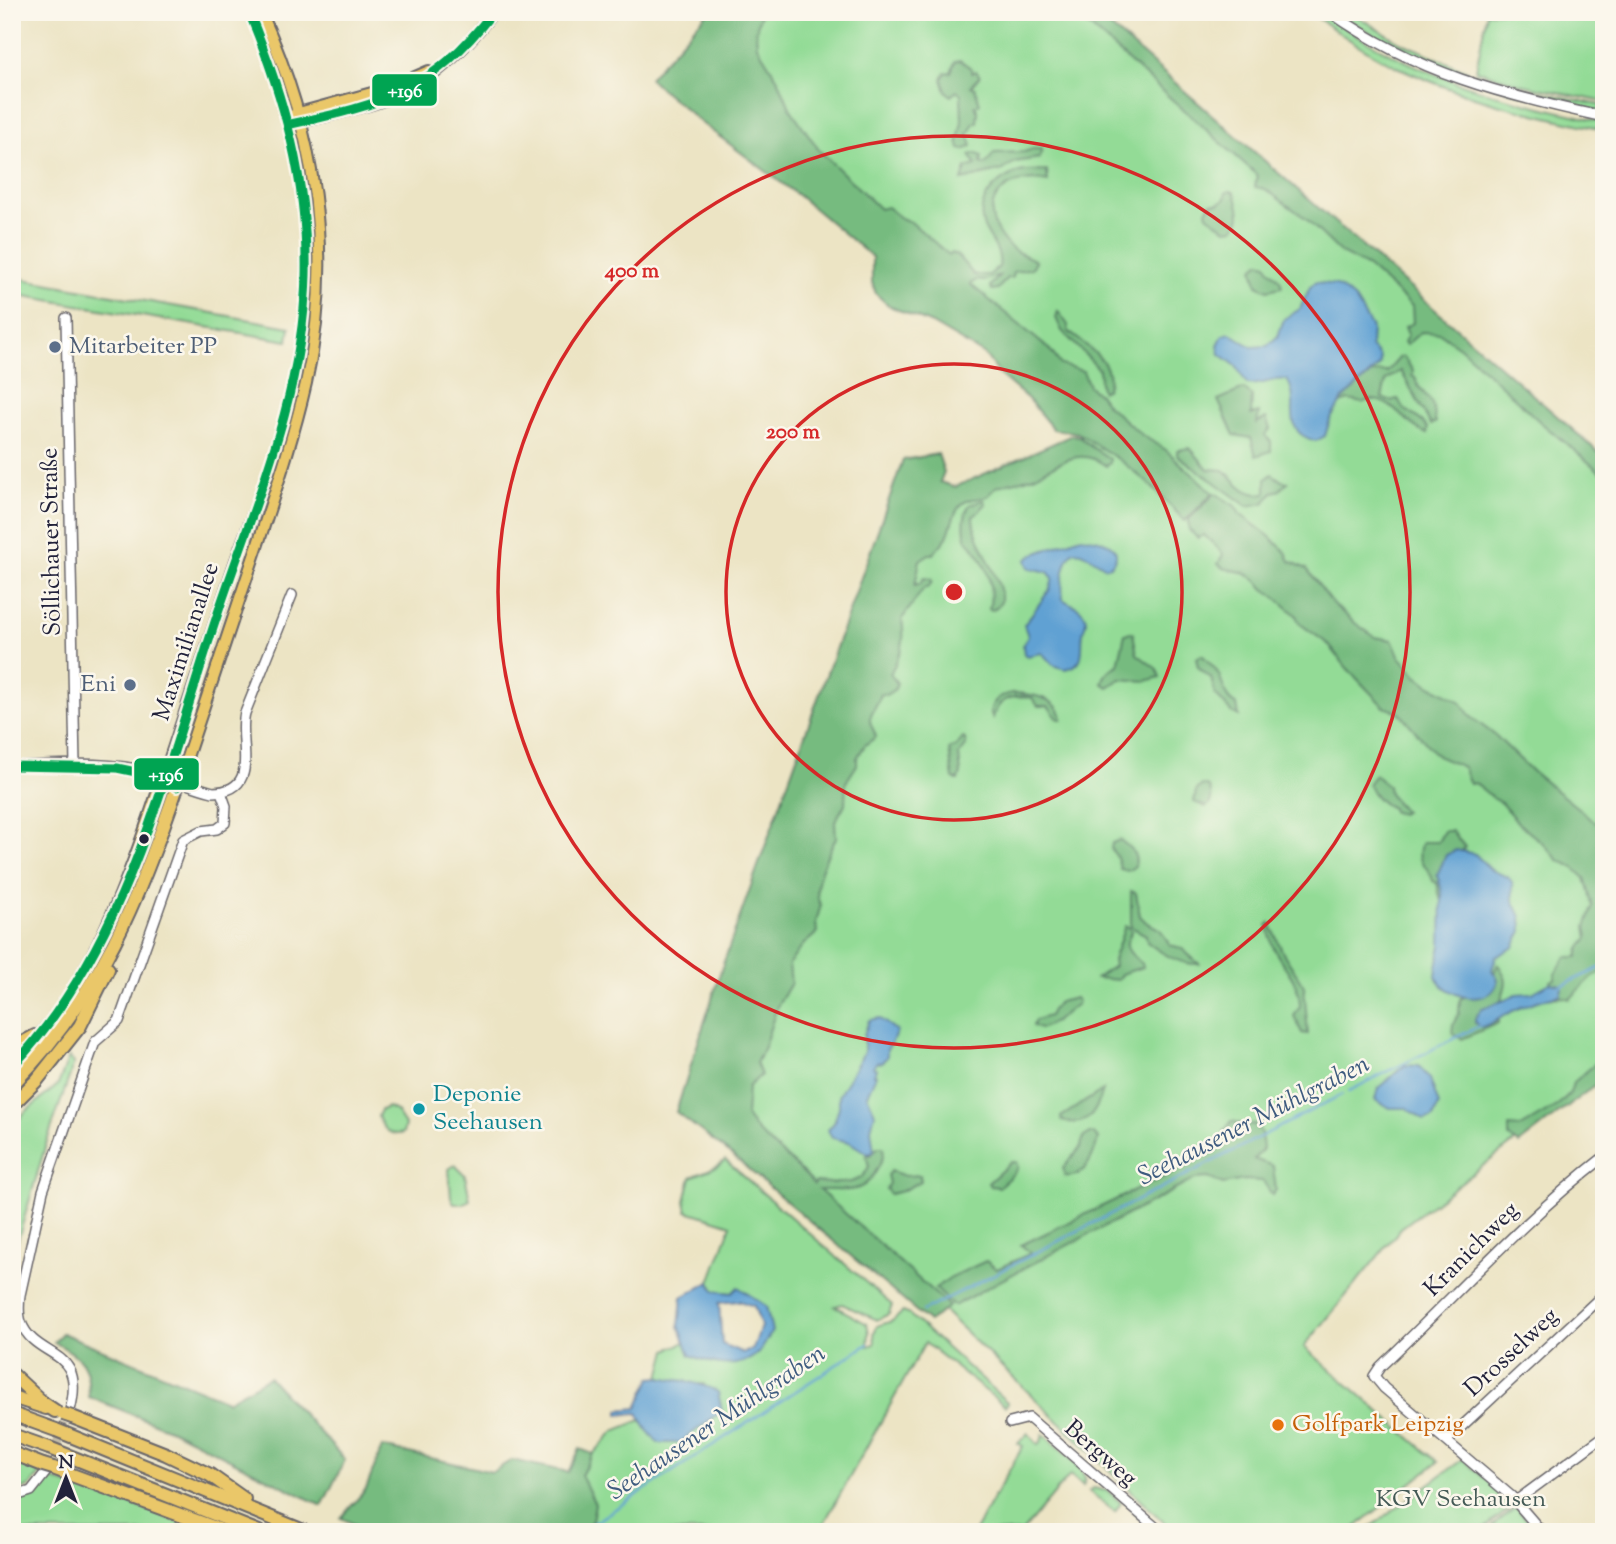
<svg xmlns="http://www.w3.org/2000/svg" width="1616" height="1544" font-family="'Sorts Mill Goudy',serif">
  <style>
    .green { fill: #93db96; stroke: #5a7e68; stroke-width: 2 }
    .forest { fill: #76bb7f; stroke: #4c6e5d; stroke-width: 2 }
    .water { fill: #61a1d3; stroke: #426287; stroke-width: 2; fill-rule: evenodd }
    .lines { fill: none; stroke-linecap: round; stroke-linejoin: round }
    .stream { stroke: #61a1d3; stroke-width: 2.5 }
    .minor-tunnel { stroke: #c4bda9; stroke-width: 9; stroke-dasharray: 9 4.5; stroke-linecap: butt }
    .minor-casing { stroke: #69666b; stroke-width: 12 }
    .major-casing { stroke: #69666b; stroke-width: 14 }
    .highway-casing { stroke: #69666b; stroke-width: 16 }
    .minor { stroke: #fff; stroke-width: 9 }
    .major { stroke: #eac769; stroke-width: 10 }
    .highway { stroke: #eac769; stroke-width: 12 }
    .highway-bridge-casing { stroke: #69666b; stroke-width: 16; stroke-linecap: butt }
    .highway-bridge { stroke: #eac769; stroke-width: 12 }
    .bus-1-casing { stroke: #fbf7ec; stroke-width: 14 }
    .bus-1 { stroke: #00a452; stroke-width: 9 }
    .ring { fill: none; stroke: #d62828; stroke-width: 3.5 }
    .service-dot { fill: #5c6f8a; stroke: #fbf7ec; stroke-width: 2.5 }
    .bus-dot { fill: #22223b; stroke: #fbf7ec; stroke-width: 2.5 }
    .culture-dot { fill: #0f9aa8; stroke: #fbf7ec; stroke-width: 2.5 }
    .food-dot { fill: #e8710a; stroke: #fbf7ec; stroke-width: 2.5 }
    .labels { text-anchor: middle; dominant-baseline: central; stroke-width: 5; stroke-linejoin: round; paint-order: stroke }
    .service-label { font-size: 24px; fill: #4e5e75; stroke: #fbf7ec; text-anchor: start }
    .street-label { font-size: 24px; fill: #22223b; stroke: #fbf7ec }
    .culture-label { font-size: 24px; fill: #0d838f; stroke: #fbf7ec; text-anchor: start }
    .food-label { font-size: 24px; fill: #c56008; stroke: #fbf7ec; text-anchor: start }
    .park-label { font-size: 24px; fill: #445a56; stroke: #fbf7ec }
    .water-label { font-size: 26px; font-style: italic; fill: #3e5b7f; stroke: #fbf7ec }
    .centre { fill: #d62828; stroke: #fbf7ec; stroke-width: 3.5 }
    .ring-label { font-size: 21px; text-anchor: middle; font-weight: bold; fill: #d62828; stroke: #fbf7ec; stroke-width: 5; stroke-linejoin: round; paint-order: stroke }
    .line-badge { stroke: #fbf7ec; stroke-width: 2.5 }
    .badge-label { font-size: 19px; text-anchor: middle; font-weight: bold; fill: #fff }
  </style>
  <rect width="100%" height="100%" fill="#fbf7ec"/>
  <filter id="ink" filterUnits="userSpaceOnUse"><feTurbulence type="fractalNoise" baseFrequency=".0143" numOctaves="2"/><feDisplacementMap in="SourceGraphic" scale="14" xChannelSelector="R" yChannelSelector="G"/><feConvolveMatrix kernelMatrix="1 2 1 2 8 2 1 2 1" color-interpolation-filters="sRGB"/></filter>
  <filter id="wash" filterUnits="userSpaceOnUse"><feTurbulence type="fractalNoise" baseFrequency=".00686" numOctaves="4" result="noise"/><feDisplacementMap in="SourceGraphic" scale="28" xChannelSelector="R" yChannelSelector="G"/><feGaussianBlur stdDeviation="1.57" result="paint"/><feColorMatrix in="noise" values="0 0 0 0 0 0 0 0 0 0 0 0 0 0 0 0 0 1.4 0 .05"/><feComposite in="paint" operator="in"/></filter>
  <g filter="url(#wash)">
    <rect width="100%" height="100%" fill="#ece4c4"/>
    <g class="green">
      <polygon points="718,12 1083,12 1604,464 1604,1066 1559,1108 1401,1228 1304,1347 1438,1462 1349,1532 1174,1532 925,1293 728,1112 932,502 1095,430 676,60"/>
      <path d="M 1309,12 L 1322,12 C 1411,76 1499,99 1604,122 L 1604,130 C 1535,115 1466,99 1402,69 C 1369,54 1339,33 1309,12 Z"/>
      <path d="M 1337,12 L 1350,12 L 1400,42 L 1469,72 L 1463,77 C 1419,59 1377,38 1337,12 Z"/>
      <polygon points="1487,12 1570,12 1604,23 1604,102 1520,84 1476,70"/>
      <polygon points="1474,73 1522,88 1604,106 1604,113 1520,94 1476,81"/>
      <polygon points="12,277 290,327 288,341 12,294"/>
      <polygon points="69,1057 74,1063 47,1141 13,1256 12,1128 24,1113 58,1085"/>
      <path d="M 388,1107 L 396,1111 L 405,1125 L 403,1133 C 390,1137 382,1128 378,1116 L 381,1110 Z"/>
      <polygon points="725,1160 892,1305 889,1314 877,1320 842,1304 835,1306 867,1324 869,1333 868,1346 875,1344 874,1333 877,1326 892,1321 903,1312 910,1315 1008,1403 1005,1406 925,1343 819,1532 591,1532 594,1526 587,1524 581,1475 593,1454 614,1431 641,1420 647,1430 679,1443 694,1430 713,1419 704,1384 690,1384 660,1377 667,1350 685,1342 690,1355 757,1354 766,1306 732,1293 714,1291 710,1282 731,1225 687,1211 685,1201 691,1177 718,1166"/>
      <polygon points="455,1165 465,1175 470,1200 462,1204 454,1204 451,1198 449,1169"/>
      <polygon points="1028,1433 1038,1445 1041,1442 1043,1434 1079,1466 1085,1478 1083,1486 1070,1475 1022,1532 974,1532 1023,1446 1018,1443"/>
      <polygon points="1463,1459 1514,1505 1480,1532 1364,1532"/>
      <polygon points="12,1461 42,1473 29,1487 12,1493"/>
      <polygon points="49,1479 98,1491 205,1532 12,1532 12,1503 42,1489"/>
      <polygon points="1093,1488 1108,1491 1121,1503 1115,1512 1089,1491"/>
      <polygon points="1516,1507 1537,1532 1485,1532"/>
    </g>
    <g class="forest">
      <path d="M 708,12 L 761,12 L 756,31 L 757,46 L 779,81 L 790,108 L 819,150 L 880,209 L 887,207 L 901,218 L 911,222 L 949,255 L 951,253 L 957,255 L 974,275 L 989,275 L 999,267 C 1002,251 990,241 984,227 C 973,201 1000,174 1025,171 C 1032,170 1039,172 1047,171 L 1048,182 C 1007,173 973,203 1004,241 C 1013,253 1025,254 1036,261 L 1032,268 L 1013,272 L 1012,278 L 1007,278 L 998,289 L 992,290 L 990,286 L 999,276 L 983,281 L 977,280 L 970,284 L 1050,350 L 1061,365 L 1083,371 L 1089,386 L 1099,394 L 1106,404 L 1142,435 L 1166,450 L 1213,493 L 1185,521 L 1149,484 L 1121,461 L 1078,433 L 1053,429 L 1028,399 L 1001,376 L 985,355 L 932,324 L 889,306 L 876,294 L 872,282 L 872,257 L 799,196 L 700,122 L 649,78 Z"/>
      <polygon points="1073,12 1093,12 1133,46 1604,457 1604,475 1539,421 1461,348 1440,333 1421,332 1406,345 1404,342 1408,335 1405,327 1413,323 1412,306 1368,267 1341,253 1304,217 1265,189 1255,187 1257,176 1254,172"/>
      <polygon points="960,60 971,68 972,73 976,71 980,76 971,86 975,88 980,104 975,106 978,112 977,122 974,123 968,134 972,146 964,150 960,149 958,141 962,121 961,94 957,91 951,96 946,91 942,79 945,73 951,72 955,61"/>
      <polygon points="1033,149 1042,149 1040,158 1015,162 1003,170 962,180 966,168 976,165 970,155 975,153 982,156 981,163 985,165 994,153 1024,152"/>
      <path d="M 1231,191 L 1235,193 C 1238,207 1245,216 1234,228 L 1226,229 L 1207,215 L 1206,210 L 1211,203 L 1219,203 L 1225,199 L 1226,192 Z"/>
      <path d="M 1260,262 L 1267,264 C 1270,274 1281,275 1282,287 L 1268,290 L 1257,285 L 1253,268 Z"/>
      <path d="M 1058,311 L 1068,325 L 1068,331 C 1084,345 1119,363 1106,390 L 1102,391 C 1097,382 1103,374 1097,367 L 1062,331 L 1056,318 Z"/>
      <path d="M 1400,357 L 1404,357 L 1413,371 L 1412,376 L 1416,378 C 1417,390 1428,394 1432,404 C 1435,409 1434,416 1436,422 L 1431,425 L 1401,371 L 1386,380 L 1382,398 L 1389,401 L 1398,399 L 1404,409 L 1422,421 L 1428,428 L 1427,434 C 1407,427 1386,389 1362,403 L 1349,400 L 1337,404 C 1354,384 1360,371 1387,372 Z"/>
      <polygon points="1244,389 1252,396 1251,415 1259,413 1257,423 1266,418 1270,429 1265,435 1271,442 1271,451 1256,456 1251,438 1234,435 1218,400"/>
      <path d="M 1072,435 L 1079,436 C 1088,447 1099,450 1110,459 L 1110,463 L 1106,466 C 1077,444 1057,467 1031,477 C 1019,482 1007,481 995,488 C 992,490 991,494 988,496 C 981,500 970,497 962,504 C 953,512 952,526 947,537 C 944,542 937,549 933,554 L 929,554 L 920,560 L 915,585 L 921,583 L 923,578 L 931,579 L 932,582 L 928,587 L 924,588 L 902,619 C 906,645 901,653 890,674 L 897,683 L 895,689 L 886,695 L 881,694 C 879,703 869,713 870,721 C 871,727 875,731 876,737 L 865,745 L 857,758 L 857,765 L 846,782 L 845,804 L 835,822 L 836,838 C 828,853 809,888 821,905 L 816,922 L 817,933 L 803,945 L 789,964 L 791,983 L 777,1007 L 764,1047 L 756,1063 L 761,1075 L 748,1087 L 746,1116 C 763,1144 795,1159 814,1185 L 816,1182 C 836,1183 861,1188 869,1166 L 866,1155 L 871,1155 L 878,1147 L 883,1147 C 885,1155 882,1160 878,1168 C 863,1197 846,1189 819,1190 L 949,1306 L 929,1322 L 728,1152 L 676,1112 L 722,967 L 903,460 L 938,454 L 944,472 L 940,482 L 955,487 Z"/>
      <path d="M 1190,448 L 1208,469 L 1224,470 C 1239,483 1244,496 1266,494 L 1266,479 L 1272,474 L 1282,481 L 1288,482 L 1280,490 L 1273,492 L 1264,503 L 1247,506 L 1177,455 L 1177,450 Z"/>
      <polygon points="1215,493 1235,506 1240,514 1269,536 1286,552 1290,561 1307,569 1333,604 1355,623 1375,637 1392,640 1400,657 1417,676 1429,685 1460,701 1471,717 1496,736 1533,772 1604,829 1604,972 1592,977 1570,999 1561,997 1551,998 1551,981 1555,979 1555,974 1566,957 1578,957 1580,949 1588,938 1586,927 1593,907 1585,878 1573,867 1558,860 1544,844 1519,824 1501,803 1494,799 1475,783 1470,784 1463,767 1437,756 1399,712 1384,707 1347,668 1328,644 1299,623 1296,615 1273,595 1264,589 1259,583 1246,573 1223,568 1218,564 1223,555 1222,552 1204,535 1198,538 1189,530 1189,519"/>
      <path d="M 984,500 L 986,504 L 973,517 C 973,540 1008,586 1000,604 L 993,610 L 989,609 C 994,589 988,567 976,551 C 973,546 968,543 966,538 C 963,527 964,515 969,505 Z"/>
      <path d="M 1130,632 L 1133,633 L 1137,654 L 1157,669 L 1160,677 L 1146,681 L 1120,679 L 1108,687 L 1102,683 C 1104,674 1110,669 1118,665 L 1125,634 Z"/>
      <path d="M 1202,655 C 1208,661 1217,669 1220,677 C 1225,690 1224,698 1237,705 L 1239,716 L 1231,712 L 1215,694 L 1211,678 L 1198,667 L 1196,658 Z"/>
      <path d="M 1011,693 C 1028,693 1060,697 1062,719 L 1058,719 L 1048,706 L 1038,706 L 1032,698 C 1013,694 998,698 993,718 C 985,705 1000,696 1011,693 Z"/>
      <polygon points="963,738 965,739 966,746 959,755 961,774 958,780 953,779 949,749 956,747"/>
      <path d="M 1375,775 L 1388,786 L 1389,794 L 1404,811 L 1401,814 L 1393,812 L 1392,808 C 1380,803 1374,795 1368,784 Z"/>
      <path d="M 1202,785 L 1209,787 C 1212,795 1213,802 1206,807 L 1194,802 L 1196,791 Z"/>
      <path d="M 1444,831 L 1452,831 L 1465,847 L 1456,858 L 1449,905 L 1440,898 L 1437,883 L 1433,881 C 1429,863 1413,865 1422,842 L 1438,842 Z"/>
      <path d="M 1120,840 C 1128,846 1139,854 1135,866 L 1128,871 L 1120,869 L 1117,857 L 1111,849 L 1112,843 Z"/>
      <path d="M 1131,891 L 1136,893 L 1140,916 L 1147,923 L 1160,929 L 1170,945 L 1181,948 L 1199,964 C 1181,965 1161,953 1147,942 L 1146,935 L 1131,927 Z"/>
      <path d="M 1270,923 L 1283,953 L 1304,986 L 1308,1034 L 1302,1033 L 1294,1016 L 1300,1006 C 1299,977 1283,970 1273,946 C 1270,939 1270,931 1267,925 Z"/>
      <path d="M 1125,926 L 1128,926 L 1131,931 C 1131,935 1128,938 1127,942 C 1125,954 1140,958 1143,967 L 1121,974 L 1118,980 L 1096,978 L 1114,966 L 1113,960 Z"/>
      <path d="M 1498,964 C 1509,982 1507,982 1501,1000 C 1499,1007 1499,1016 1498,1023 L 1462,1039 L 1452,1033 L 1453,1024 L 1459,1013 L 1460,999 L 1488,985 Z"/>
      <path d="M 1075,998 L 1078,1001 L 1077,1004 L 1055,1022 L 1040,1029 L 1033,1026 L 1035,1020 L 1049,1016 C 1057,999 1058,1003 1075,998 Z"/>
      <polygon points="1604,1056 1604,1078 1519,1144 1509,1137 1509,1126 1521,1127 1558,1105 1570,1093 1573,1083"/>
      <path d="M 1103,1090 C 1097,1111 1089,1128 1062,1121 L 1061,1117 Z"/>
      <path d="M 1232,1121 L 1244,1125 L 1255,1124 L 1261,1133 L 1263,1149 L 1254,1159 L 1273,1166 L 1276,1190 L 1272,1195 L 1263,1181 L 1244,1180 L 1223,1184 L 1208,1178 L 1195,1179 C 1115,1222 1033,1262 954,1306 L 935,1288 L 951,1277 L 986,1261 L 997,1269 L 1031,1253 L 1021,1245 L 1180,1169 L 1219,1144 L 1225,1138 L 1224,1131 Z"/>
      <path d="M 1089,1134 L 1094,1134 L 1098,1139 C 1094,1155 1085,1179 1065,1176 L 1063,1168 L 1080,1148 L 1084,1137 Z"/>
      <path d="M 1011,1162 L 1016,1162 L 1018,1167 C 1015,1175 1005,1180 999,1187 L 990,1186 L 988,1183 Z"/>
      <polygon points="891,1171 905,1176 920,1175 921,1181 902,1191 890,1194 886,1189 889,1183 887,1175"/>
      <path d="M 62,1333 L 227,1401 L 269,1377 L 345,1460 L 322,1506 L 174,1431 L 89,1397 C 88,1363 84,1359 54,1342 Z"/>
      <polygon points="382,1447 492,1472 512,1460 568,1472 580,1449 593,1454 581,1475 595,1504 592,1521 582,1532 371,1532 341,1518 366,1489"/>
    </g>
    <g class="water">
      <path d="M 1316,282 L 1336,285 L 1354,298 L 1372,328 L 1371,347 C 1376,354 1383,356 1379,366 L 1342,400 L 1330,420 L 1325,436 L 1316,441 C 1277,431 1303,403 1287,380 C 1273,377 1261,387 1247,384 L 1236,366 L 1220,354 L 1218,345 L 1223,335 L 1230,333 L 1252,347 L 1267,346 L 1278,336 L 1284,319 L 1300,309 L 1310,287 Z"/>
      <path d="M 1081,537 C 1096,538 1130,545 1110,566 L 1106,567 L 1082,552 L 1074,551 C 1063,560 1061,585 1063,599 C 1070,605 1081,606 1085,616 C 1088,622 1084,627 1083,633 C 1080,647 1088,665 1065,669 L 1053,665 L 1042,653 L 1027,656 L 1024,654 L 1023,646 L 1028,636 L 1024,625 L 1050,589 L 1053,578 L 1048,572 L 1029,568 L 1026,560 L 1034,554 Z"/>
      <path d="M 1456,850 L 1475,854 L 1491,870 L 1508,877 L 1512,882 L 1513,900 L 1521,917 L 1522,931 L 1514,947 L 1496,957 L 1492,970 L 1498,979 C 1493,1010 1445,998 1436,976 C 1437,965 1439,955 1441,945 L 1442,891 L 1437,875 L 1446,855 Z"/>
      <path d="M 1550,983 L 1561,985 L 1562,988 L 1560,995 C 1547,997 1522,1006 1511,1012 C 1500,1017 1492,1025 1481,1027 L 1475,1023 L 1475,1018 L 1482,1008 L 1505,1000 L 1516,994 L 1532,993 Z"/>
      <polygon points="879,1018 897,1031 891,1044 887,1049 887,1057 881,1063 877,1062 873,1067 876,1069 874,1075 876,1075 867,1095 875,1113 871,1129 874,1152 868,1154 849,1142 832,1138 828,1130 834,1123 839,1107 839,1095 864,1052 864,1035 869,1020"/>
      <polygon points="1405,1065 1419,1066 1430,1079 1439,1105 1433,1118 1424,1120 1407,1108 1390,1108 1375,1100 1378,1088"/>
      <path d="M 710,1282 L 714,1291 L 732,1293 L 738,1287 L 766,1306 L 772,1331 C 768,1338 763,1350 756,1355 C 736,1371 712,1364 690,1355 L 679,1326 L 682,1297 ZM 739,1301 L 754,1306 L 761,1326 L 753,1349 L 743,1353 L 722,1344 L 719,1303 Z"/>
      <path d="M 660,1377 C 680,1381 701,1382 718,1392 L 722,1411 L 679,1443 L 658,1443 L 647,1430 L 638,1413 L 619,1415 L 619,1410 L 637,1408 L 651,1378 Z"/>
    </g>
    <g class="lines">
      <g class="stream">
        <polyline points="1559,987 1604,966"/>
        <polyline points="1349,1091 1481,1025"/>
        <polyline points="923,1311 1343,1094"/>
        <polyline points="585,1532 589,1526 868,1344"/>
      </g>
    </g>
  </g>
  <g filter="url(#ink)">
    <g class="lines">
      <polyline class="minor-tunnel" points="47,1470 69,1411"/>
      <defs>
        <g id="minor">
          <path d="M 1330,12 C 1416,73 1503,95 1604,117"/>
          <polyline points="66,318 75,765"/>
          <path d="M 12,766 C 57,765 106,760 150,772 C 171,777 192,787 213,792 C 263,791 237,741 245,713 L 292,595"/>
          <path d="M 70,1410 C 87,1345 35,1361 21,1322 C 18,1313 19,1304 20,1295 L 43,1191 L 95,1042 L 119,1021 L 183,840 L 201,831 L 217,829 L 225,823 L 226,806 L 221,792"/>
          <polyline points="1010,1423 1029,1418 1161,1532"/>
          <polyline points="1447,1440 1604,1294"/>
          <polyline points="12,1497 31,1491 46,1472"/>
          <polyline points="1516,1501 1604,1436"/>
          <path d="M 1542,1532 L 1511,1496 L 1384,1388 L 1374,1376 L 1380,1367 C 1454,1297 1523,1220 1604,1157"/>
        </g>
        <g id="major">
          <polyline points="295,114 390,88 429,71"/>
          <path d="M 298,123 C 337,113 397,102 429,77 C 454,59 475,36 493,12"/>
          <path d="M 164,776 C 188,704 211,632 236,560 C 253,512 273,464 286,415 C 323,275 310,143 249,12"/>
          <path d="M 179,781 C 205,704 230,627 256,550 C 274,495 293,440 306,383 C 335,256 315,130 261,12"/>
        </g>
        <g id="highway">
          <polyline points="12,1053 24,1042 35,1036"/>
          <path d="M 12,1067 C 93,987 129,881 164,776"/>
          <path d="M 12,1085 C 100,996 140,897 179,781"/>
          <polyline points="12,1105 37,1080 80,1026 108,969"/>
          <polyline points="12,1374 43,1403 55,1411"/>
          <polyline points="12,1397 46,1408"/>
          <polyline points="12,1414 56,1430"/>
          <polyline points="72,1417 166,1454 210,1475 244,1499"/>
          <polyline points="66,1434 306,1532"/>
          <polyline points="12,1435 49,1448"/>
          <polyline points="59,1452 259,1532"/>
          <polyline points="12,1453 43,1465"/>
          <polyline points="53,1468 226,1532"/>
        </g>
      </defs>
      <use href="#minor" class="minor-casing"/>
      <use href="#major" class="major-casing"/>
      <use href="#highway" class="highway-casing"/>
      <use href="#minor" class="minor"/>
      <use href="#major" class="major"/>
      <use href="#highway" class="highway"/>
      <defs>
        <g id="highway-bridge">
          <polyline points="63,1414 72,1417"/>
          <polyline points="56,1430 66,1434"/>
          <polyline points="49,1448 59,1452"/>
          <polyline points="43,1465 53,1468"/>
        </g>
      </defs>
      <use href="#highway-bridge" class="highway-bridge-casing"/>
      <use href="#highway-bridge" class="highway-bridge"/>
      <defs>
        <g id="bus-1">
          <path d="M 291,124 C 385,104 432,91 493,12"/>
          <polyline points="12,766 117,768 179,781 177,787"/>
          <path d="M 12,1067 C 130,942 166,766 220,607 C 257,498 303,393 306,275 C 308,183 284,97 249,12"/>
        </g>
      </defs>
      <use href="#bus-1" class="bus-1-casing"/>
      <use href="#bus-1" class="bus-1"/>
    </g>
  </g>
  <g class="ring">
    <circle cx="954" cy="592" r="228"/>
    <circle cx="954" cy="592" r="456"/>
  </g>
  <g class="service-dot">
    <circle cx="55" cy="347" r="7"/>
    <circle cx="130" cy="685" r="7"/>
  </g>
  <circle class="bus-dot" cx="144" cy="839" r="6"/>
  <circle class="culture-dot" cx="419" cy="1109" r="7"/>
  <circle class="food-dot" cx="1278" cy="1425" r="7"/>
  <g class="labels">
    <g class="service-label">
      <text x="69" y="347">Mitarbeiter PP</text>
      <text x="116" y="685" text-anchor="end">Eni</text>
    </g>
    <g class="street-label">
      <text transform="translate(52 542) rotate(-91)">Söllichauer Straße</text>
      <text transform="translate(187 642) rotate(-72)">Maximilianallee</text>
      <text transform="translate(1472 1250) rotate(-45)">Kranichweg</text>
      <text transform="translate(1512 1353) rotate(-43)">Drosselweg</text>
      <text transform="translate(1100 1454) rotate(41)">Bergweg</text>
    </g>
    <g class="culture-label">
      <text x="433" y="1095">Deponie<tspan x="433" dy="28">Seehausen</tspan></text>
    </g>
    <g class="food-label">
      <text x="1292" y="1425">Golfpark Leipzig</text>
    </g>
    <g class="park-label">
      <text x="1461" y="1500">KGV Seehausen</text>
    </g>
    <g class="water-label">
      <text transform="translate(1254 1121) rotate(-27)">Seehausener Mühlgraben</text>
      <text transform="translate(717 1423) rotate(-34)">Seehausener Mühlgraben</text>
    </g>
  </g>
  <circle cx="954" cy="592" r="10" class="centre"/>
  <g class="ring-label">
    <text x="632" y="277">400 m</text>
    <text x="793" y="438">200 m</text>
  </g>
  <g class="line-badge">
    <rect x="371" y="73" width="67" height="34" rx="7" fill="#00a452"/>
    <rect x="133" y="757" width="67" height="34" rx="7" fill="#00a452"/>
  </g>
  <g class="badge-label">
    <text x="405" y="97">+196</text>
    <text x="166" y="781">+196</text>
  </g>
  <rect width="1616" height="1544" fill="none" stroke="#fbf7ec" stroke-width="42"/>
  <g transform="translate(66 1478)" stroke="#fbf7ec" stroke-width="5" paint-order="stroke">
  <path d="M0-5L12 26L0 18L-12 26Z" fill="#22223b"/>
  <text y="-10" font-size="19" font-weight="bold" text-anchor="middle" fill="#22223b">N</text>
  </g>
</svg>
